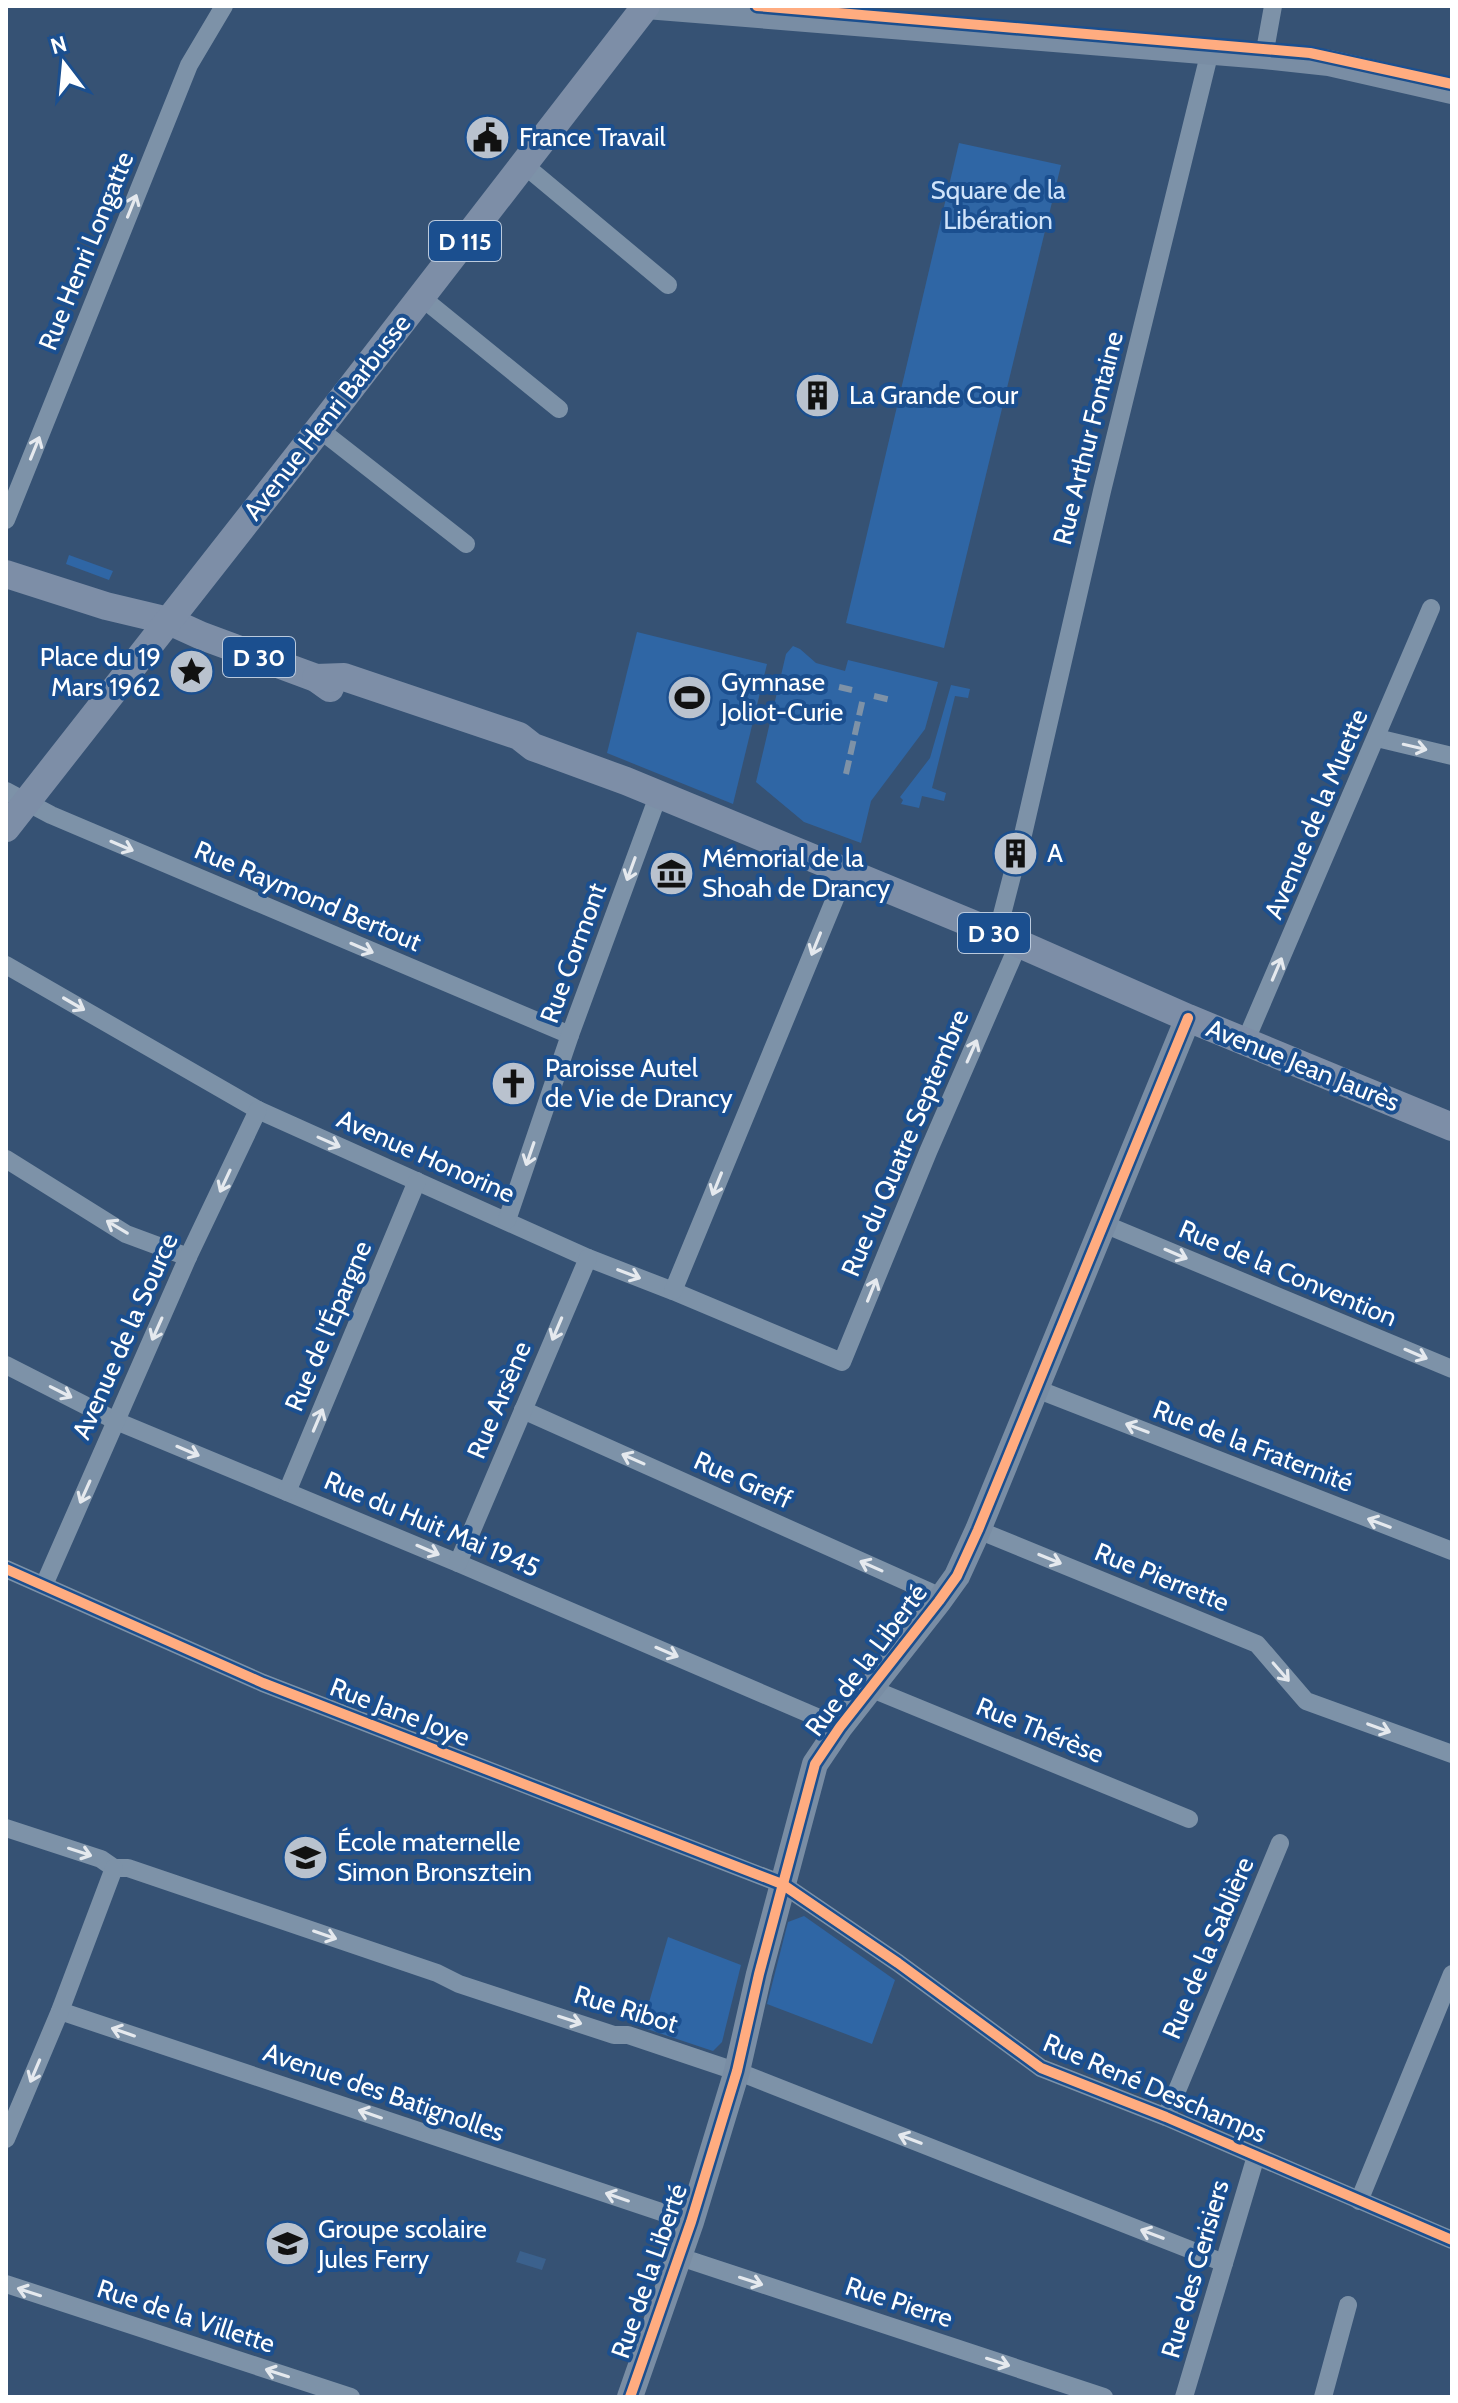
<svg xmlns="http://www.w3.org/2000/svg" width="1458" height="2403" font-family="Cabin,sans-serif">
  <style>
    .green { fill: #2f66a5 }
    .water { fill: #3b618d }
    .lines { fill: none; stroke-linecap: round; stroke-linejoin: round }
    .street-tunnel { stroke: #546c89; stroke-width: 18; stroke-dasharray: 18 9; stroke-linecap: butt }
    .street { stroke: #7d92a8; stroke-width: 18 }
    .secondary { stroke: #798da4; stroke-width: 26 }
    .primary { stroke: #7d8ea7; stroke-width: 28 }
    .rail { stroke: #7e92a7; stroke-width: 6; stroke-dasharray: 14 6; stroke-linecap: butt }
    .cycleway-casing { stroke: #1b4f8f; stroke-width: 15 }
    .cycleway { stroke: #ffac80; stroke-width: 10 }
    .oneway { stroke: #e5e9ee }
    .labels { text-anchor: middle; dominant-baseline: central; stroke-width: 8; stroke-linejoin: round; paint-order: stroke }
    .shield { fill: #1b4f8f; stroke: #bbcadd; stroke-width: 2 }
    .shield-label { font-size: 24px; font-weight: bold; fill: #fff }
    .poi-label { font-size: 26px; fill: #fff; stroke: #1b4f8f; text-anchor: start }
    .park-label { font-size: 26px; fill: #cfe3fa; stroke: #1b4f8f }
    .street-label { font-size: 26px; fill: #fff; stroke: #1b4f8f }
  </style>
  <rect width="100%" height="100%" fill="#365274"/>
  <g class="green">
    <polygon points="959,143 1061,165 944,648 846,623"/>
    <polygon points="69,555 113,571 109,580 66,564"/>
    <polygon points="637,632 767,664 733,804 607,753"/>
    <polygon points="793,646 800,649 816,663 845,671 848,660 938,682 925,729 871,801 861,843 804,822 756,782 786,654"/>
    <polygon points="951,685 970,689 968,698 955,696 932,788 946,793 944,801 922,796 919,808 901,804 903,800 900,797 930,758"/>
    <polygon points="804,1916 895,1980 872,2044 767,2004 788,1922"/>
    <polygon points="668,1937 741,1965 722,2042 713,2051 647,2029 645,2016"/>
  </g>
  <polygon class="water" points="520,2251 546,2259 542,2270 516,2262"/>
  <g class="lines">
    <polyline class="street-tunnel" points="1014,868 1022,839"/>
    <g class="street">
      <polyline points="1264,56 1273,6"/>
      <polyline points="523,164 668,285"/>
      <polyline points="421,297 559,409"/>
      <polyline points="319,429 466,544"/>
      <polyline points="6,520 189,65 224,6"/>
      <polyline points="1377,738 1452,756"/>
      <polyline points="6,791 51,815 570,1035"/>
      <polyline points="1022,839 1102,491 1210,51"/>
      <polyline points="997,934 1014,868"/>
      <polyline points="6,965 258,1110 588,1258 673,1291 842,1362 928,1152 1018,945"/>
      <polyline points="1246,1040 1431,608"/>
      <polyline points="6,1159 126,1234 188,1257"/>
      <polyline points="507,1220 570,1035 658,796"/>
      <polyline points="1104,1224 1452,1369"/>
      <polyline points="673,1291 846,872"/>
      <polyline points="6,1365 116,1421 458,1563 840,1727"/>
      <polyline points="1034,1388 1452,1551"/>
      <polyline points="523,1410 930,1592 939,1601"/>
      <polyline points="287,1492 417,1181"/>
      <polyline points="978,1530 1257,1644 1306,1701 1452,1754"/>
      <polyline points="458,1563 588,1258"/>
      <polyline points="6,1569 263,1683 782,1884 898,1963 1041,2068 1166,2117 1452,2240"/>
      <polyline points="44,1585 188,1257 258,1110"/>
      <polyline points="872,1689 1189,1819"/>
      <polyline points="6,1828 101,1859 114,1868 128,1868 437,1973 459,1984 614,2035 628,2035 744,2074 1224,2263"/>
      <polyline points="60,2011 691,2222"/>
      <polyline points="1166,2117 1280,1843"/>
      <polyline points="6,2139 60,2011 114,1868"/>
      <polyline points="1359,2201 1452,1974"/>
      <polyline points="677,2256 1104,2397"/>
      <polyline points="6,2284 351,2397"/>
      <polyline points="1184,2397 1256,2156"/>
      <polyline points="1323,2397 1348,2305"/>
    </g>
    <g class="secondary">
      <polyline points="646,6 1264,56 1329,63 1452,91"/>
      <polyline points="630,2397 691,2222 737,2071 759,1974 815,1764 840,1727 939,1601 957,1576 978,1530 1188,1018"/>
    </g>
    <g class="primary">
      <polyline points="6,574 106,606 169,621 202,636 316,678 330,688"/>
      <polyline points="316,678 344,677 519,736 533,747 626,781 997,934 1188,1018 1452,1127"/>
      <polyline points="6,828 319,429 646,6"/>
    </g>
    <g class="rail">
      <polyline points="839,687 852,690"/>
      <polyline points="874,696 891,700"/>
      <polyline points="846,774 863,698"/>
    </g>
    <defs>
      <g id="cycleway">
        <polyline points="757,6 1310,53 1452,84"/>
        <polyline points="6,1569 263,1683 782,1884 898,1963 1041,2068 1166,2117 1452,2240"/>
        <polyline points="630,2397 691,2222 737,2071 759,1974 815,1764 840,1727 939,1601 957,1576 978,1530 1188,1018"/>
      </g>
    </defs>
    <use href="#cycleway" class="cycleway-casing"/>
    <use href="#cycleway" class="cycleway"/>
  </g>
  <defs><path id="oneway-shaft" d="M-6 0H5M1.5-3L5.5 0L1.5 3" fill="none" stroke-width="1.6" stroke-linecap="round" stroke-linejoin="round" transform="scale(2)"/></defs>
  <g class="oneway">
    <use href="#oneway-shaft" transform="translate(132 206) rotate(-68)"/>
    <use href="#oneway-shaft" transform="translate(35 448) rotate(-68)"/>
    <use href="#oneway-shaft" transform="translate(1415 747) rotate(13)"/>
    <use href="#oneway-shaft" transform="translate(122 846) rotate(23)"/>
    <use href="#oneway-shaft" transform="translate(631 869) rotate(110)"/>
    <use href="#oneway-shaft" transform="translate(816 944) rotate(112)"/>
    <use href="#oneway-shaft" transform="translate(362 948) rotate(23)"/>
    <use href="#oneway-shaft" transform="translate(1277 969) rotate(-67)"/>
    <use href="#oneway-shaft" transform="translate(74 1004) rotate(30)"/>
    <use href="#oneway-shaft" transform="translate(972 1051) rotate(-66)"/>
    <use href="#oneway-shaft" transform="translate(329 1142) rotate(24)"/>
    <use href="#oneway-shaft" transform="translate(530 1154) rotate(109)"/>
    <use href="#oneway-shaft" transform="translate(225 1181) rotate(115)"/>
    <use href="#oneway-shaft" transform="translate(717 1184) rotate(112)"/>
    <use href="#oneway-shaft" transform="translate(117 1227) rotate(-149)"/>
    <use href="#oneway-shaft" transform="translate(1176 1254) rotate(23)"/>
    <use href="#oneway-shaft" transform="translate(629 1274) rotate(21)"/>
    <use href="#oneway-shaft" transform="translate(872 1290) rotate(-68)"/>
    <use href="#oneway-shaft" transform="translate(157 1329) rotate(114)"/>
    <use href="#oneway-shaft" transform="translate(557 1329) rotate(113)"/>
    <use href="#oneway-shaft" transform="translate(1416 1354) rotate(23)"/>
    <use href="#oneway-shaft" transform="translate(61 1392) rotate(27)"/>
    <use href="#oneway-shaft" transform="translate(318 1420) rotate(-67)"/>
    <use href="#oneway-shaft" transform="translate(1137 1428) rotate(-159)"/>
    <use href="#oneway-shaft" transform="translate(188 1451) rotate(23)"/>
    <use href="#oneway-shaft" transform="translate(633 1459) rotate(-156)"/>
    <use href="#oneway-shaft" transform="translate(85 1492) rotate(114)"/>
    <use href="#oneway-shaft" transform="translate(1379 1523) rotate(-159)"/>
    <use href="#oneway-shaft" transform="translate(428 1550) rotate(23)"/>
    <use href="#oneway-shaft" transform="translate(1050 1559) rotate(22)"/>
    <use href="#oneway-shaft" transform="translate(871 1566) rotate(-156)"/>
    <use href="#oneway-shaft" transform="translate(667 1652) rotate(23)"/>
    <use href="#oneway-shaft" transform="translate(1281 1672) rotate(49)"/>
    <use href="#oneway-shaft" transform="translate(1379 1728) rotate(20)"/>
    <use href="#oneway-shaft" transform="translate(80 1852) rotate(18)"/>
    <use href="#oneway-shaft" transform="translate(325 1935) rotate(19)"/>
    <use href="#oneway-shaft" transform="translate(570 2020) rotate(18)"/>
    <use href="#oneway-shaft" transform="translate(123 2032) rotate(-161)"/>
    <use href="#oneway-shaft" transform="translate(35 2071) rotate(113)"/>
    <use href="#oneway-shaft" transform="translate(370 2114) rotate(-161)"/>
    <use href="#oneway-shaft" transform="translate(910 2139) rotate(-159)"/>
    <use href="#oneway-shaft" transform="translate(617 2197) rotate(-161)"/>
    <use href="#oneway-shaft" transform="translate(1152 2234) rotate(-159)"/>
    <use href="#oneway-shaft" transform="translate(751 2281) rotate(18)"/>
    <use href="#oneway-shaft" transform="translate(29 2292) rotate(-162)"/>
    <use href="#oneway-shaft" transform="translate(998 2362) rotate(18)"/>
    <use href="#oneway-shaft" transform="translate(277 2373) rotate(-162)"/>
  </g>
  <defs>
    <symbol id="civic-disc" viewBox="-11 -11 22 22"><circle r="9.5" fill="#b9c2ce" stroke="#1b4f8f"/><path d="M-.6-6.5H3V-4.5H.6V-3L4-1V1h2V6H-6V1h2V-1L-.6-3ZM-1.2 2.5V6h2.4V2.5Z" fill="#111"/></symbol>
    <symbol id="building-disc" viewBox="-11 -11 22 22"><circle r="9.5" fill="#b9c2ce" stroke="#1b4f8f"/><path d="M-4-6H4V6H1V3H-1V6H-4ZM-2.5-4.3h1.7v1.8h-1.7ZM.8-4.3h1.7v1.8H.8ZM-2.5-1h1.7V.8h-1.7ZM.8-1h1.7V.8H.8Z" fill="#111"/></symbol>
    <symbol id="sight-disc" viewBox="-11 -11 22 22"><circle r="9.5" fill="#b9c2ce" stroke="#1b4f8f"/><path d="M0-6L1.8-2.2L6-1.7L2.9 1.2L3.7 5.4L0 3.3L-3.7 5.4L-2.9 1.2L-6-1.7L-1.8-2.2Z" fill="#111"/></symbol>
    <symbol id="stadium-disc" viewBox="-11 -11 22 22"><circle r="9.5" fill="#b9c2ce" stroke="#1b4f8f"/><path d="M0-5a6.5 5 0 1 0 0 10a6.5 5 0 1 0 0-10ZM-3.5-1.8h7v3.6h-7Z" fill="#111"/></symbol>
    <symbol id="museum-disc" viewBox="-11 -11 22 22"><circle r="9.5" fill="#b9c2ce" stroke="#1b4f8f"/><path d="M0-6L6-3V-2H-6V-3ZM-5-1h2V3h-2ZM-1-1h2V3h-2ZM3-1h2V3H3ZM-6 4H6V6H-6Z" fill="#111"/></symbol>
    <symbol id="church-disc" viewBox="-11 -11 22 22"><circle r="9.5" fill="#b9c2ce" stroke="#1b4f8f"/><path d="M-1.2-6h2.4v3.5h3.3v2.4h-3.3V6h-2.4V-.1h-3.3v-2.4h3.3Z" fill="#111"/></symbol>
    <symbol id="school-disc" viewBox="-11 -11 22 22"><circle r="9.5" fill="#b9c2ce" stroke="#1b4f8f"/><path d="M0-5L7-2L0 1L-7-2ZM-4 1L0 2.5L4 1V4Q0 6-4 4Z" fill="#111"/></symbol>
  </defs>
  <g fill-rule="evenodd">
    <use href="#civic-disc" x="462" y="112" width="51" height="51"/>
    <use href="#building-disc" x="792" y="370" width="51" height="51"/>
    <use href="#sight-disc" x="166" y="646" width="51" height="51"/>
    <use href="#stadium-disc" x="664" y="672" width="51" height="51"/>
    <use href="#building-disc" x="990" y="828" width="51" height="51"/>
    <use href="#museum-disc" x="646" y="848" width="51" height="51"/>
    <use href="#church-disc" x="488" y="1058" width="51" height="51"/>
    <use href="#school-disc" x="280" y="1832" width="51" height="51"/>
    <use href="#school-disc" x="262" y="2218" width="51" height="51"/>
  </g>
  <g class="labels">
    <g class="shield">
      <rect x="429" y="221" width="72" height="40" rx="6"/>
      <rect x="223" y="637" width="72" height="40" rx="6"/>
      <rect x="958" y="913" width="72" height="40" rx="6"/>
    </g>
    <g class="shield-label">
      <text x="465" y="241">D 115</text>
      <text x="259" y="657">D 30</text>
      <text x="994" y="933">D 30</text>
    </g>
    <g class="poi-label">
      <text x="519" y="137">France Travail</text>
      <text x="849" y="395">La Grande Cour</text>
      <text x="161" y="657" text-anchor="end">Place du 19<tspan x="161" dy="30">Mars 1962</tspan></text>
      <text x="721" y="682">Gymnase<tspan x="721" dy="30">Joliot-Curie</tspan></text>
      <text x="1047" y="853">A</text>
      <text x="702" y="858">Mémorial de la<tspan x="702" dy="30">Shoah de Drancy</tspan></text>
      <text x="545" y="1068">Paroisse Autel<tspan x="545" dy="30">de Vie de Drancy</tspan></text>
      <text x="337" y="1842">École maternelle<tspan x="337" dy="30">Simon Bronsztein</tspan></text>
      <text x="318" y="2229">Groupe scolaire<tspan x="318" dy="30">Jules Ferry</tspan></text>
    </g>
    <g class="park-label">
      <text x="998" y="190">Square de la<tspan x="998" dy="30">Libération</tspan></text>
    </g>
    <g class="street-label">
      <text transform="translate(86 251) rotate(-68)">Rue Henri Longatte</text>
      <text transform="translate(327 417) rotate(-52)">Avenue Henri Barbusse</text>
      <text transform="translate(1088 438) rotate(-76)">Rue Arthur Fontaine</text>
      <text transform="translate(1316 814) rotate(-67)">Avenue de la Muette</text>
      <text transform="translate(308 896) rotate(23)">Rue Raymond Bertout</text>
      <text transform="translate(573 953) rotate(-70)">Rue Cormont</text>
      <text transform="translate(1303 1065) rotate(22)">Avenue Jean Jaurès</text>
      <text transform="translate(905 1143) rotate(-67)">Rue du Quatre Septembre</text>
      <text transform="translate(426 1156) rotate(24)">Avenue Honorine</text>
      <text transform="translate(1288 1273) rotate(23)">Rue de la Convention</text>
      <text transform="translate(328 1326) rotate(-67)">Rue de l'Épargne</text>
      <text transform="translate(125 1336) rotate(-66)">Avenue de la Source</text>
      <text transform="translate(499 1400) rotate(-67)">Rue Arsène</text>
      <text transform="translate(1253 1446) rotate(21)">Rue de la Fraternité</text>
      <text transform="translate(743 1480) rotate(24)">Rue Greff</text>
      <text transform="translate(432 1524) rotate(23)">Rue du Huit Mai 1945</text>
      <text transform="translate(1162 1577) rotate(22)">Rue Pierrette</text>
      <text transform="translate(866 1660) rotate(-53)">Rue de la Liberté</text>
      <text transform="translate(400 1712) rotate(21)">Rue Jane Joye</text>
      <text transform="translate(1040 1730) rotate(22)">Rue Thérèse</text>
      <text transform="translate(1208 1948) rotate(-67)">Rue de la Sablière</text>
      <text transform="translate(626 2009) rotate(17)">Rue Ribot</text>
      <text transform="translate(1155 2088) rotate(23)">Rue René Deschamps</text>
      <text transform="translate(384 2092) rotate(19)">Avenue des Batignolles</text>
      <text transform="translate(1195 2269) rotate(-74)">Rue des Cerisiers</text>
      <text transform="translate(649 2271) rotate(-71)">Rue de la Liberté</text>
      <text transform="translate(899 2302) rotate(18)">Rue Pierre</text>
      <text transform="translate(186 2316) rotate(18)">Rue de la Villette</text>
    </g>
  </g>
  <rect width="1458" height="2403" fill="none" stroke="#ffffff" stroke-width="16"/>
  <g transform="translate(64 64) rotate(344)" stroke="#1b4f8f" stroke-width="6" paint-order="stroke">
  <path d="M0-6L14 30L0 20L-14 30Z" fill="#ffffff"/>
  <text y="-12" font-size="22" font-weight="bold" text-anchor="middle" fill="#ffffff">N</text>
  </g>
</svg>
